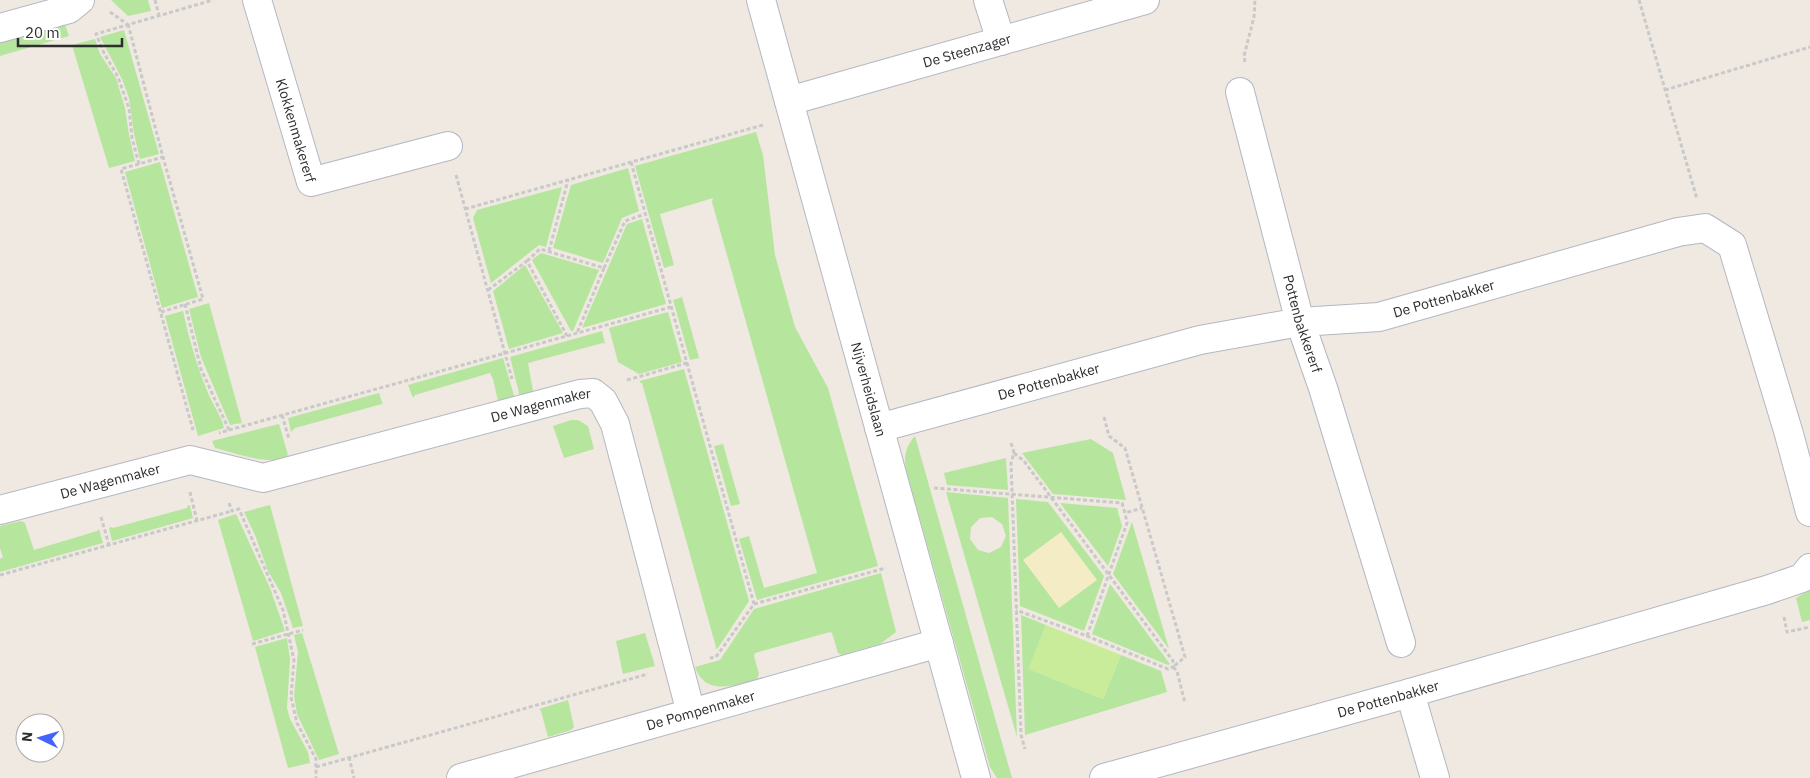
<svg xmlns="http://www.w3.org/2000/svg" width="1810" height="778" font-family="'IBM Plex Sans',sans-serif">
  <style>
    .green { fill: #b6e59e; fill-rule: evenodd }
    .sand { fill: #f3ecc5 }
    .pitch { fill: #c9ec9a }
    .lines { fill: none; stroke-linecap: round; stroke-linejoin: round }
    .minor-casing { stroke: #b4b7c1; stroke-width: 30 }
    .path { stroke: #c9c9c9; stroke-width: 3; stroke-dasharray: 4 2.5; stroke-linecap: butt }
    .minor { stroke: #fff; stroke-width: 28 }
    .labels { text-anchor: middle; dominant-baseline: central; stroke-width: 4; stroke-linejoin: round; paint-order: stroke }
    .street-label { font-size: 14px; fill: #2e2e2e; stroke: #fff }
  </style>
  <rect width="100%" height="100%" fill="#efe9e1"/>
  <g class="green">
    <polygon points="111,0 148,0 151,11 128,16"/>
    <polygon points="63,24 65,25 69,36 0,56 0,42"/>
    <polygon points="124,30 159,154 140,159 134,134 129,98 122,79 100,37"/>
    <polygon points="95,39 100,54 116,78 125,108 129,135 135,161 109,168 72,45"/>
    <polygon points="756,132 763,155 775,255 795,327 828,388 878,566 757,600 739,539 749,536 764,588 817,573 712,202 713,198 660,214 674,265 664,268 635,166"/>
    <polygon points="160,162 198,297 162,308 125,172"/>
    <polygon points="628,168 639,211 622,218 603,263 553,248 571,185"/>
    <polygon points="562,187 546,247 539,245 491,283 473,218 477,210"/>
    <polygon points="642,219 666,304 582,328 627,224"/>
    <polygon points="541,253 599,270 573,331 571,331 532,260"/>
    <polygon points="525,265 563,333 509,349 493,291"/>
    <polygon points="682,297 699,358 690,360 673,300"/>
    <polygon points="209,303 242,423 230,425 201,357 189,309"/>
    <path d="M 183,311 C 189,339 197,366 208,393 C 213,405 221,415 224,428 L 198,436 L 165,316 Z"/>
    <polygon points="668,312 682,362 639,374 618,362 609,328"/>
    <polygon points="602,331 605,344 603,343 528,363 533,391 532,394 520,397 510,357"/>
    <polygon points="503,358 515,399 501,403 498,401 493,379 490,373 415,395 413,398 408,385"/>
    <polygon points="684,369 749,601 718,648 715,649 716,647 642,383 640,383 640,381"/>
    <polygon points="379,393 383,405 382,404 295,428 291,432 288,418"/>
    <polygon points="571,420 578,420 588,426 594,449 564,458 553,426"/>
    <path d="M 279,424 L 288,455 C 274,468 232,452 215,448 L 212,441 Z"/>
    <path d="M 915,436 L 1012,778 L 997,778 L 990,767 L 907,473 C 903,458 905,447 915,436 Z"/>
    <polygon points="1091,439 1113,453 1126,500 1053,494 1022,453"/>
    <polygon points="723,444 740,504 731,506 714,446"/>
    <polygon points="1006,458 1008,490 947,485 944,473"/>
    <path d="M 946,492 L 1008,498 L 1017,737 ZM 992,517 L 1002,524 L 1006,536 L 1001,547 L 989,553 L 978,550 L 970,539 L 971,527 L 980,518 Z"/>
    <polygon points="1016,499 1048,502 1104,576 1084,631 1020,606"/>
    <polygon points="1060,503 1117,508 1122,526 1108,566"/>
    <polygon points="188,505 190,506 193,518 112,541 109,528 111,527 113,528 187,508"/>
    <polygon points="270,505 303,626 293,628 281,593 268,571 255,535 244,512"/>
    <polygon points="236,514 270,588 285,631 253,641 218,520"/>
    <polygon points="21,521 25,523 34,550 97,531 99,529 103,543 0,572 0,559 3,557 0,548 0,526"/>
    <polygon points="1132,522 1169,649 1113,574"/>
    <path d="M 881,573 L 896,632 L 880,644 L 842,655 L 838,653 L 832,633 L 830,632 L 755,653 L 754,656 L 759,674 L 757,679 C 734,685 706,697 695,667 L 720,660 L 754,609 Z"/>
    <polygon points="1110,584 1170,664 1168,665 1092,634"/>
    <polygon points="1810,590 1810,620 1802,622 1796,598"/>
    <polygon points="1021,615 1046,625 1029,669 1103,699 1121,655 1161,671 1167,692 1025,735"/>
    <polygon points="302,633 339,754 319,760 297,714 294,696 298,652 294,635"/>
    <polygon points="645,633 655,666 623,674 616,641"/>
    <polygon points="287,638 290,659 287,708 290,719 308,752 310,763 288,768 255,647"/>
    <polygon points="568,700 574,727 571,730 548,737 541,711 539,709"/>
  </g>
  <polygon class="sand" points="1061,532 1097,580 1059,608 1023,560"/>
  <polygon class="pitch" points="1046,625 1121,655 1103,699 1028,669"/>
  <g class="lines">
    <defs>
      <g id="minor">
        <path id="s1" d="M 257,0 L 311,182 L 448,146"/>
        <path id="s2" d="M 761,0 L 976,778"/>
        <polyline points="988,0 1001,41"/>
        <polyline points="0,28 69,9 80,0"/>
        <path id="s3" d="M 1240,92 L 1300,322 L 1323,388 L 1401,643"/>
        <path id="s4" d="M 789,101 L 1145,0"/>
        <path id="s5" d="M 879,428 L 1200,340 L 1300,322 L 1379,317 L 1678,232 L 1705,228 L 1732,245 L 1789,434 L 1810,512"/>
        <path id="s6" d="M 0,510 L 190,460 L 263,478 L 580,394 L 593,393 L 603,401 L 615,424 L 691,713"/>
        <polyline points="1410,693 1435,778"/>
        <path id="s7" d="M 461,778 L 939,643"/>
        <path id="s8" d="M 1104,778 L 1410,693 L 1767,590 L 1802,578 L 1810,568"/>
      </g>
    </defs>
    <use href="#minor" class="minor-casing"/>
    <g class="path">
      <polyline points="155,0 159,15"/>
      <polyline points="1639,0 1697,199"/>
      <polyline points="110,12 127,24"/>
      <polyline points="128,24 163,157 121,169 193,430"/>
      <polyline points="1245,62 1244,56 1254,17 1255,0"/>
      <polyline points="1665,90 1810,47"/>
      <polyline points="631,162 754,604 716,657 710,658"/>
      <polyline points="139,164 132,138 129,108 118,77 104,53 96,34 213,0"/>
      <polyline points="456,175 512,379"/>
      <polyline points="465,209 763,125"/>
      <polyline points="549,251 568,180"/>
      <polyline points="527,261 540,249 604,268 577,333"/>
      <polyline points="604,268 625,221 645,214"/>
      <polyline points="488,290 527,261 567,336"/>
      <polyline points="185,304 201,369 229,430 219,433"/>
      <polyline points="161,312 203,299 163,157"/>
      <polyline points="627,380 687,363"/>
      <polyline points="282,415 289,439"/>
      <polyline points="1104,417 1109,436 1125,448 1185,657 1173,667 1177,671 1185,703"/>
      <polyline points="229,430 671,307"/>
      <polyline points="1011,443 1014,453 1011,463 1021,735 1025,749"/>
      <polyline points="1014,453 1024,461 1173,661 1173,667 1168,669 1087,636 1016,610"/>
      <polyline points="934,488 1122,503 1125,513 1142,508"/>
      <polyline points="190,492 197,521"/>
      <polyline points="229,503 232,511 239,509 283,610 294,660 291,697 297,723 316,759 316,778"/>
      <polyline points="101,517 109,545"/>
      <polyline points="0,575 232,511"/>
      <polyline points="754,604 886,568"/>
      <polyline points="1784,617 1787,632 1810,627"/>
      <polyline points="1087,636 1127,523 1125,513"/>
      <polyline points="252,644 303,630"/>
      <polyline points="349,757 354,778"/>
      <polyline points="316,767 648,674"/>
    </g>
    <use href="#minor" class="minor"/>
  </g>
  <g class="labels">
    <g class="street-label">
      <text stroke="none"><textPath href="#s4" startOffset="185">De Steenzager</textPath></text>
      <text stroke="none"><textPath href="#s1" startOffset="136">Klokkenmakererf</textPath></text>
      <text stroke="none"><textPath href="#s5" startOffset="581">De Pottenbakker</textPath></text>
      <text stroke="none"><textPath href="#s3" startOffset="240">Pottenbakkererf</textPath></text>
      <text stroke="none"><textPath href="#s5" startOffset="176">De Pottenbakker</textPath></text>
      <text stroke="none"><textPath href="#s2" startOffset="404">Nijverheidslaan</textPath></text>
      <text stroke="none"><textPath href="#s6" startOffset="559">De Wagenmaker</textPath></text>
      <text stroke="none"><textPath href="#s6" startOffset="114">De Wagenmaker</textPath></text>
      <text stroke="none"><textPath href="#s8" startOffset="295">De Pottenbakker</textPath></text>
      <text stroke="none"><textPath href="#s7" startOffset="249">De Pompenmaker</textPath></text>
    </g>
  </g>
  <g transform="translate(40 738) rotate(275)"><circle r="24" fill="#ffffff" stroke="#ababab"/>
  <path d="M0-4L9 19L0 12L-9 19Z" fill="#4264fb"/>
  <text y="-8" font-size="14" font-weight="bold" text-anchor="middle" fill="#2e2e2e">N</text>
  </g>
  <path d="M18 38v8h104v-8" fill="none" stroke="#2e2e2e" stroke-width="2.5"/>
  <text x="25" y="38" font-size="15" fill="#2e2e2e" stroke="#ffffff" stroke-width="4" paint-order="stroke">20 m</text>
</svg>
